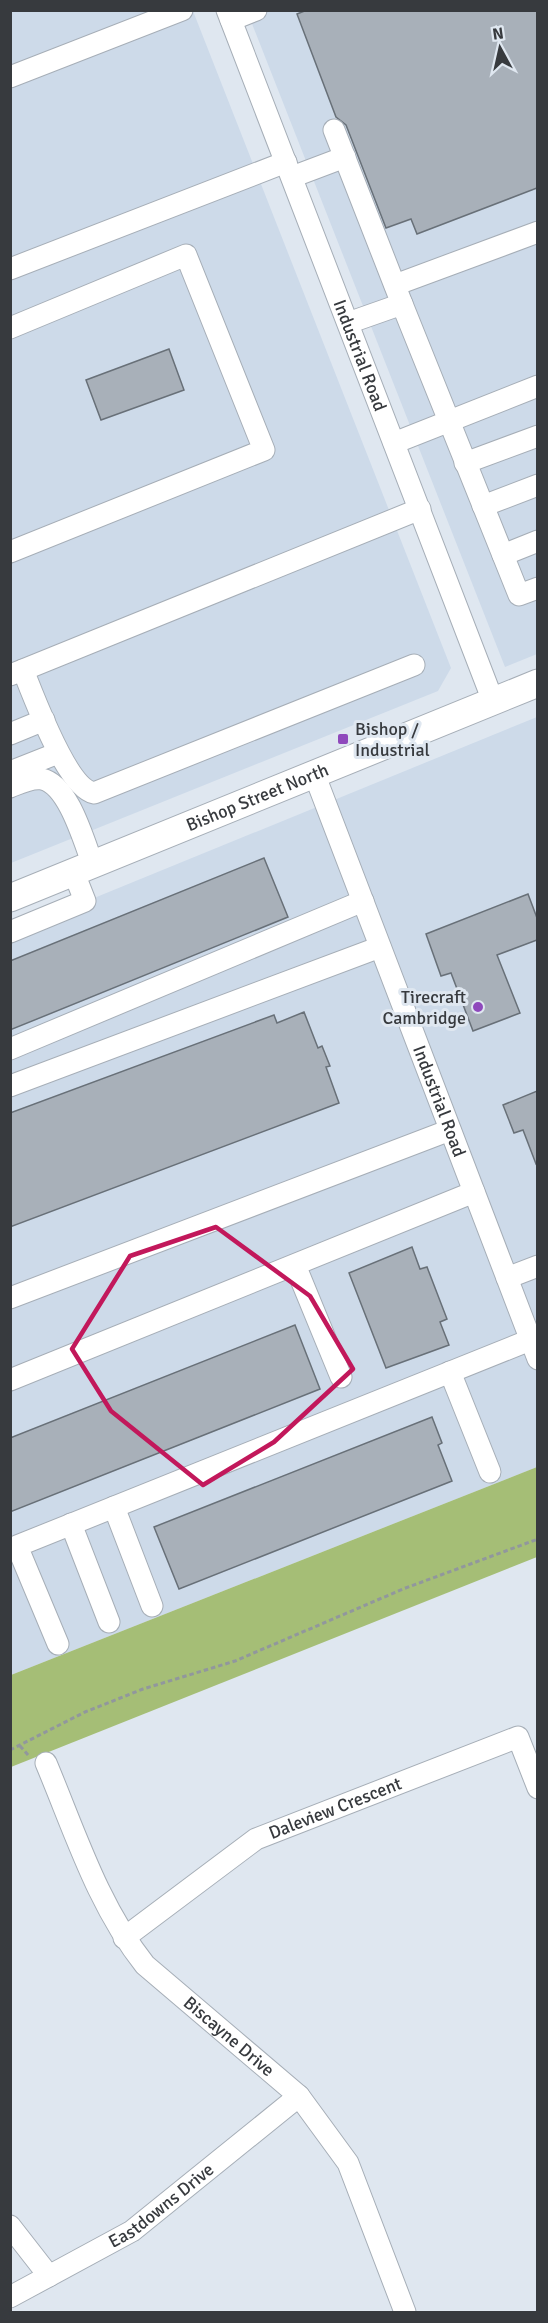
<svg xmlns="http://www.w3.org/2000/svg" width="548" height="2323" font-family="Signika,sans-serif">
  <style>
    .built { fill: #cddae9 }
    .green { fill: #a5be76 }
    .building { fill: #a8b0b9; stroke: #687078; stroke-width: 1.5 }
    .lines { fill: none; stroke-linecap: round; stroke-linejoin: round }
    .minor-casing { stroke: #a6aeb7; stroke-width: 23 }
    .major-casing { stroke: #a6aeb7; stroke-width: 29 }
    .path { stroke: #91979d; stroke-width: 3; stroke-dasharray: 4.5 3; stroke-linecap: butt }
    .minor { stroke: #fff; stroke-width: 21 }
    .major { stroke: #fff; stroke-width: 27 }
    .marked { fill: none; stroke: #c2185b; stroke-width: 4.5; stroke-linejoin: round }
    .poi-dot { fill: #8f49bc; stroke: #dfe7f0; stroke-width: 2 }
    .labels { text-anchor: middle; dominant-baseline: central; stroke-width: 6; stroke-linejoin: round; paint-order: stroke }
    .street-label { font-size: 18px; fill: #373a3e; stroke: #dfe7f0 }
    .poi-label { font-size: 18px; fill: #373a3e; stroke: #dfe7f0; text-anchor: start }
  </style>
  <rect width="100%" height="100%" fill="#dfe7f0"/>
  <g class="built">
    <polygon points="11,11 193,11 451,668 438,691 11,863"/>
    <polygon points="247,11 537,11 537,654 505,667"/>
    <polygon points="537,717 537,1467 11,1675 11,932"/>
  </g>
  <polygon class="green" points="537,1467 537,1557 11,1767 11,1675"/>
  <g class="building">
    <polygon points="307,10 537,10 537,188 417,234 411,219 386,228 346,125 336,117 297,14"/>
    <polygon points="169,349 184,390 101,420 86,380"/>
    <polygon points="264,858 288,917 10,1030 10,961"/>
    <polygon points="528,894 537,918 537,940 497,955 520,1013 473,1031 451,973 441,976 426,934"/>
    <polygon points="304,1012 318,1048 322,1046 330,1066 326,1067 339,1103 10,1227 10,1113 274,1015 277,1023"/>
    <polygon points="537,1091 537,1163 536,1164 523,1130 514,1133 503,1105"/>
    <polygon points="412,1247 420,1269 427,1267 447,1319 440,1322 449,1345 386,1368 349,1273"/>
    <polygon points="295,1325 320,1389 10,1512 10,1438"/>
    <polygon points="432,1417 442,1443 438,1445 452,1481 179,1589 154,1527"/>
  </g>
  <g class="lines">
    <defs>
      <g id="minor">
        <path id="s1" d="M 227,10 L 493,701"/>
        <polyline points="231,20 256,10"/>
        <polyline points="10,77 182,10"/>
        <polyline points="334,130 402,304 348,323"/>
        <polyline points="292,177 345,157"/>
        <polyline points="10,269 286,162"/>
        <polyline points="395,285 538,232"/>
        <polyline points="402,304 519,595 538,588"/>
        <polyline points="10,328 186,255 264,450 10,552"/>
        <polyline points="394,443 538,386"/>
        <polyline points="465,463 538,436"/>
        <polyline points="483,506 538,485"/>
        <polyline points="503,555 538,541"/>
        <polyline points="23,670 420,509"/>
        <path d="M 10,675 L 23,670 C 33,695 67,788 94,793 L 414,665"/>
        <polyline points="10,734 44,720"/>
        <polyline points="10,772 58,753"/>
        <path id="s2" d="M 315,776 L 538,1359"/>
        <path d="M 10,787 C 20,783 32,777 42,779 C 69,785 84,842 93,865"/>
        <polyline points="10,932 85,901 74,873"/>
        <polyline points="10,1049 363,901"/>
        <polyline points="10,1086 380,947"/>
        <polyline points="295,1265 341,1377"/>
        <polyline points="507,1278 538,1266"/>
        <polyline points="10,1298 450,1130"/>
        <polyline points="450,1372 490,1472"/>
        <polyline points="10,1380 474,1192"/>
        <polyline points="114,1507 152,1606"/>
        <polyline points="71,1524 109,1622"/>
        <polyline points="58,1644 17,1546 530,1340"/>
        <path id="s3" d="M 46,1763 C 75,1832 98,1906 145,1965 L 299,2096 L 348,2163 L 405,2312"/>
        <path id="s4" d="M 124,1938 L 256,1839 L 518,1737 L 538,1788"/>
        <polyline points="10,2226 49,2276"/>
        <path id="s5" d="M 10,2297 L 132,2231 L 299,2096"/>
      </g>
      <g id="major">
        <path id="s6" d="M 10,898 L 538,683"/>
      </g>
    </defs>
    <use href="#minor" class="minor-casing"/>
    <use href="#major" class="major-casing"/>
    <g class="path">
      <polyline points="20,1746 29,1756"/>
      <polyline points="10,1750 85,1712 143,1689 235,1661 403,1589 538,1539"/>
    </g>
    <use href="#minor" class="minor"/>
    <use href="#major" class="major"/>
  </g>
  <path class="marked" d="M 216,1227 L 310,1296 L 353,1369 L 274,1442 L 203,1485 L 111,1411 L 72,1349 L 130,1256 Z"/>
  <g class="poi-dot">
    <rect x="337" y="733" width="12" height="12" rx="3"/>
    <circle cx="478" cy="1007" r="6"/>
  </g>
  <g class="labels">
    <g class="street-label">
      <text stroke="none"><textPath href="#s1" startOffset="370">Industrial Road</textPath></text>
      <text stroke="none"><textPath href="#s6" startOffset="267">Bishop Street North</textPath></text>
      <text stroke="none"><textPath href="#s2" startOffset="348">Industrial Road</textPath></text>
      <text stroke="none"><textPath href="#s4" startOffset="250">Daleview Crescent</textPath></text>
      <text stroke="none"><textPath href="#s3" startOffset="336">Biscayne Drive</textPath></text>
      <text stroke="none"><textPath href="#s5" startOffset="177">Eastdowns Drive</textPath></text>
    </g>
    <g class="poi-label">
      <text x="355" y="729">Bishop /<tspan x="355" dy="21">Industrial</tspan></text>
      <text x="466" y="997" text-anchor="end">Tirecraft<tspan x="466" dy="21">Cambridge</tspan></text>
    </g>
  </g>
  <rect width="548" height="2323" fill="none" stroke="#373a3e" stroke-width="24"/>
  <g transform="translate(500 48) rotate(352)" stroke="#dfe7f0" stroke-width="4.5" paint-order="stroke">
  <path d="M0-4.5L10 22L0 15L-10 22Z" fill="#373a3e"/>
  <text y="-9" font-size="16" font-weight="bold" text-anchor="middle" fill="#373a3e">N</text>
  </g>
</svg>
